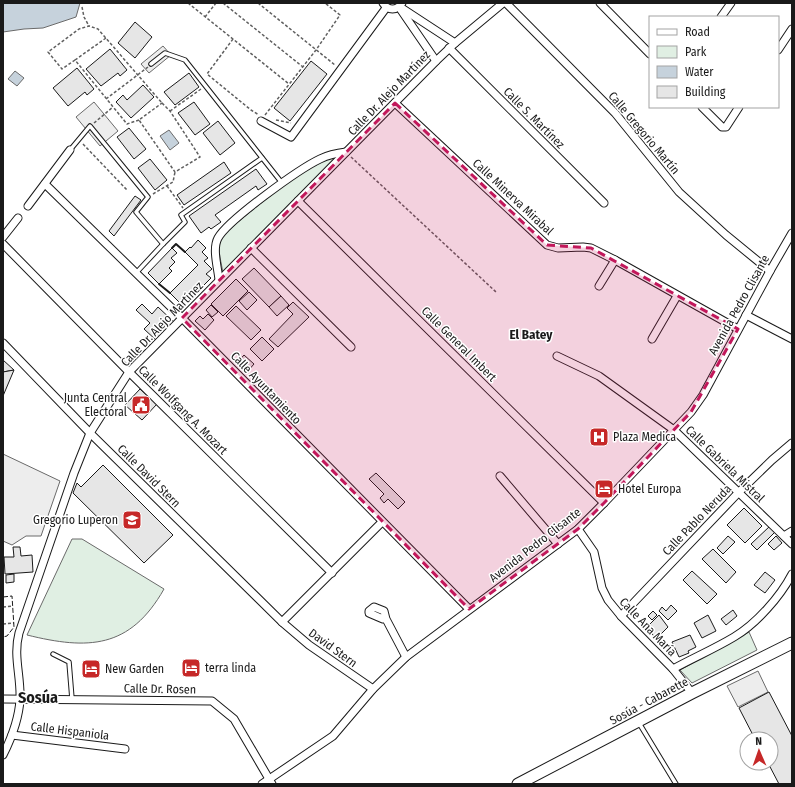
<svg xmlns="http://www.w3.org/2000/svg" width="795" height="787" font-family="'Fira Sans Condensed',sans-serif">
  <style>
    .green { fill: #e0efe3; stroke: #6a6a6a }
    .parking { fill: #ededed; stroke: #6a6a6a }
    .water { fill: #c6d2dc; stroke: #6a6a6a }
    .building { fill: #e6e6e6; stroke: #1a1a1a }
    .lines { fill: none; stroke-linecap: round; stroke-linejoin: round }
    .lane-casing { stroke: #1a1a1a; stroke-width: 5.5 }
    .street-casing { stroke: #1a1a1a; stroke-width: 9 }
    .primary-casing { stroke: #1a1a1a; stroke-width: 13 }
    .path { stroke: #5f5f5f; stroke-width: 1.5; stroke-dasharray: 3 2; stroke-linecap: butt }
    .lane { stroke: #fff; stroke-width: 3.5 }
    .street { stroke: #fff; stroke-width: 7 }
    .primary { stroke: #fff; stroke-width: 11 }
    .fence { stroke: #1a1a1a; stroke-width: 1; stroke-dasharray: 5 2; stroke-linecap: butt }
    .wall { stroke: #1a1a1a; stroke-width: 2 }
    .marked { fill: #c2185b; fill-opacity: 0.2; stroke: #c2185b; stroke-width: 3; stroke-dasharray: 8 5; stroke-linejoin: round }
    .labels { text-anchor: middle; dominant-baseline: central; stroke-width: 3; stroke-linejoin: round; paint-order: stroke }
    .street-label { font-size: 12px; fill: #1a1a1a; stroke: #fff }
    .poi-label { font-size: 12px; fill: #1a1a1a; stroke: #fff; text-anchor: start }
    .neighbourhood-label { font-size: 13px; font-weight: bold; fill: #1a1a1a; stroke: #fff }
    .district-label { font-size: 16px; font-weight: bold; fill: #1a1a1a; stroke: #fff }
  </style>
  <rect width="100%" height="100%" fill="#fff"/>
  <g class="green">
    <path d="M 341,156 L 223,274 C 222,264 217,250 220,240 C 225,229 303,170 317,162 C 324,158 334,157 341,156 Z"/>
    <path d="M 72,539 L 82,539 L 164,589 C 130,649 88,650 27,635 Z"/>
    <polygon points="749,632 757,650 692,683 680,670"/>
  </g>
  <g class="parking">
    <polygon points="163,46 171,55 149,73 141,64"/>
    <polygon points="94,102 118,131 100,146 76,117"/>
    <polygon points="3,454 60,481 41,536 26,536 12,545 3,541"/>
    <polygon points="758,671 768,692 738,707 727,686"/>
  </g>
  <g class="water">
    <polygon points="3,3 80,3 76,17 43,28 24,29 3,32"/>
    <polygon points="15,71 24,78 17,86 8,79"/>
    <polygon points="169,130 179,143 170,150 160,136"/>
  </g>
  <g class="building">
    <polygon points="135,22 152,37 135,58 118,43"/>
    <polygon points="110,49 127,70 120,76 118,73 101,86 86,69"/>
    <polygon points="311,61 327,74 290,121 274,108"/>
    <polygon points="77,68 94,89 87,95 85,92 68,106 53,88"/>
    <polygon points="189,73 199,87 175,105 164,92"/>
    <polygon points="143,85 154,97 131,118 116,102 123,95 127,100"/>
    <polygon points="194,102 210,124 195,135 178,113"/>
    <polygon points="218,121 235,143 220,155 203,133"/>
    <polygon points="129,128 146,149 134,159 117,137"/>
    <polygon points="150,159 167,180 155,190 138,168"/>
    <polygon points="224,162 231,173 184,205 177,195"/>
    <polygon points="256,169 267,184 258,190 256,186 215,215 221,222 211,229 209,227 201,233 189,216"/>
    <polygon points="135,196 141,200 114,236 109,231"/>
    <polygon points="198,240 206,248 202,252 208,258 204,261 212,269 206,274 211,278 183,306 170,293 198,265 185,252 190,247 191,248"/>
    <polygon points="172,248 177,253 171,258 175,262 169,268 172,271 159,284 148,273"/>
    <polygon points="254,268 281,296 269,307 242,279"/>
    <polygon points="236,279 248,291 223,316 211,304"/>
    <polygon points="249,292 257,300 247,310 239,301"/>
    <polygon points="281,296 289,305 277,316 269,307"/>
    <polygon points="293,302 309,317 278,347 269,339 293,314 287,308"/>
    <polygon points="142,304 152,314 158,307 175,323 157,341 144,329 150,323 136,310"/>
    <polygon points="211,305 218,312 212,317 206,310"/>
    <polygon points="236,306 261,330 251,340 226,316"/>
    <polygon points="208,314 214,320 205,330 195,321 200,316 203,319"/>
    <polygon points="262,337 274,349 262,361 250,349"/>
    <polygon points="244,355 254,364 247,372 237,363"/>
    <polygon points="3,360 14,370 3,372"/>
    <polygon points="14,370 3,396 3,372"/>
    <polygon points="140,389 157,404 142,420 125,405"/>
    <polygon points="103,465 173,535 144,563 73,493 77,483 81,487"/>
    <polygon points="376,473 405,502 398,509 388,499 384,503 380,498 384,494 369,479"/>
    <polygon points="744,508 762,526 745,543 727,525"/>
    <polygon points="770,526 775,532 757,550 751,544"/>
    <polygon points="728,536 735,542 723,554 717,548"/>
    <polygon points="776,536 782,543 774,550 768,544"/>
    <polygon points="13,547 20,547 21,556 32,555 33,572 5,574 4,557 14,557"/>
    <polygon points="713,549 736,572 726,583 702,559"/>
    <polygon points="692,571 717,594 707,604 683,580"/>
    <polygon points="765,572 775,580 765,593 754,585"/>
    <polygon points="14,574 14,582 6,583 6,575"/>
    <polygon points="671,605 677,611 668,620 659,611 662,607 666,611"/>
    <polygon points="733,610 737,616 726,625 721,619"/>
    <polygon points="653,611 657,615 652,620 648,616"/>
    <polygon points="659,615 668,627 656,639 647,627"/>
    <polygon points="708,615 716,631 702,638 694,623"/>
    <polygon points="690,635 696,647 688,651 689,653 679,657 672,642"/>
    <polygon points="769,692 792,736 792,783 790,784 779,784 768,763 771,763 771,739 755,739 739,708"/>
  </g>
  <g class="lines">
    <defs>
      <g id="lane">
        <polyline points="151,64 165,53 185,60 282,183"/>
        <polyline points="70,150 90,126 148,197 136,212 163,244 185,222 181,215 262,158"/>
        <polyline points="136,273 163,244"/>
        <polyline points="53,654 69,662 72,699"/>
        <polyline points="639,723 676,784"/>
      </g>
      <g id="street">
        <path d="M 383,3 C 388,11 397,11 402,3"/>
        <polyline points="506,3 615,113 679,192 726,235 770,271"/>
        <polyline points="600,3 650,54"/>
        <polyline points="400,7 455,43"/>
        <polyline points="401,10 436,61"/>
        <polyline points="721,17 731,3"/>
        <polyline points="449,48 604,203"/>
        <polyline points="778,50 792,29"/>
        <polyline points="395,103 547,245 558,248 583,247 591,248 615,260 738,329"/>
        <polyline points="702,107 722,127 726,127 739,107"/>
        <polyline points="261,121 291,137 386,8"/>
        <polyline points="45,184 182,318 469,609"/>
        <polyline points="298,201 604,503"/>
        <polyline points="28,206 70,150"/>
        <polyline points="3,237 18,218"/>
        <polyline points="3,244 129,372 332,573"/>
        <polyline points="251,248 351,347"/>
        <path d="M 219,280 C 218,268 212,249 218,238 C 228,220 299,169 320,159 C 328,155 337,153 346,152"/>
        <polyline points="599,286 615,260"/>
        <polyline points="746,315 792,339"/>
        <polyline points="652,339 677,296"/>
        <polyline points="3,343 90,433 282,622 309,645 373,689"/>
        <polyline points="557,356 599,376 674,430 792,544"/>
        <polyline points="500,476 558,544"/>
        <polyline points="578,529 594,552 602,588 608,600 621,616 673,669 692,693"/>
        <polyline points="784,536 792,531"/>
        <polyline points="621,616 739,492 772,460 792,443"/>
        <polyline points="386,619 384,611 374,607 369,611 369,613 383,619 386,619 406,657"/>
        <polyline points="282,622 382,522"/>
        <path d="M 673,669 C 693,658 714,649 734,637 C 756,624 780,597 792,574"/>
        <polyline points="3,699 212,701 234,719 272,784"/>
        <polyline points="12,735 125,749"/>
        <path d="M 3,755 C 12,737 19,719 20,699 C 21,676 13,656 19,633 L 74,473 L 90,433 L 129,372 L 436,61 L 455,43 L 503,3"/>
        <polyline points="262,784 333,736 373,689 406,657 578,529 604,503 691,412 703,395 770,271 792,233"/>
      </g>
      <polyline id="primary" points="518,784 692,693 792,643"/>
    </defs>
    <use href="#lane" class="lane-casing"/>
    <use href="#street" class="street-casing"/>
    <use href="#primary" class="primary-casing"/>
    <g class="path">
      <polyline points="188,3 289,84"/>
      <polyline points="223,3 303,67"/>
      <polyline points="258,3 335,65"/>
      <polyline points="82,7 84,17 89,26"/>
      <polyline points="205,17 216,3"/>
      <polyline points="233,39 207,74 251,110 259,115"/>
      <polyline points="75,60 106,38"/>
      <polyline points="106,99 148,67"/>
      <polygon points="162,103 170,111 200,157 175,172 139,120"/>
      <polyline points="170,111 201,89"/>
      <polyline points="265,115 316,50 340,15 325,3"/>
      <polyline points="139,120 127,124 75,60 62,69 48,52 79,29 89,26 98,29 162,103"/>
      <polyline points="276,120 291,123"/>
      <polyline points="94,123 113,107"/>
      <polyline points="83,144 127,190"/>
      <polyline points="351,157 496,292"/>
      <polyline points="167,186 183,208"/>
      <polyline points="153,194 173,182 175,172"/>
      <polyline points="3,607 13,606"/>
      <polyline points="3,624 14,623"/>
    </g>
    <use href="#lane" class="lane"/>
    <use href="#street" class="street"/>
    <use href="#primary" class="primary"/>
    <polyline class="fence" points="3,597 12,596 14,627 7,636 3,637"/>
    <g class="wall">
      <polyline points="172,248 176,244 185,252"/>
      <polyline points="159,284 170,293"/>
    </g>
  </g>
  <path class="marked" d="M 395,103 L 547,245 L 591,248 L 738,329 L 691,412 L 604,503 L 578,529 L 469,609 L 182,318 Z"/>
  <defs>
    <symbol id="civic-square" viewBox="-11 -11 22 22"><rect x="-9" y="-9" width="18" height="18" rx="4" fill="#c62828" stroke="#fff"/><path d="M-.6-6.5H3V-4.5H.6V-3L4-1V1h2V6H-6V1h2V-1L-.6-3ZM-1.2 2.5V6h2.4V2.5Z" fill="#fff"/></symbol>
    <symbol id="hospital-square" viewBox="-11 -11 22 22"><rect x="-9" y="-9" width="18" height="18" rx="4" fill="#c62828" stroke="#fff"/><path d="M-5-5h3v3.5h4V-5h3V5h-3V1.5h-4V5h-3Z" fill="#fff"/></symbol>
    <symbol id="hotel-square" viewBox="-11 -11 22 22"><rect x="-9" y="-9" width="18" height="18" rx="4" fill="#c62828" stroke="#fff"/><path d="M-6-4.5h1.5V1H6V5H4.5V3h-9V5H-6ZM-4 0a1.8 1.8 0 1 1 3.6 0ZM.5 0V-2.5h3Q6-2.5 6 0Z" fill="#fff"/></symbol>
    <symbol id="school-square" viewBox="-11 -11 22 22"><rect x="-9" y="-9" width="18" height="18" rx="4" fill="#c62828" stroke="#fff"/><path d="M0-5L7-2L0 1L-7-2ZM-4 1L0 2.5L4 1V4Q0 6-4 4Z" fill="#fff"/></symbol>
  </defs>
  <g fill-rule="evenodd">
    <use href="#civic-square" x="130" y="394" width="22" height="22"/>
    <use href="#hospital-square" x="588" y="426" width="22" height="22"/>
    <use href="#hotel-square" x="593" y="478" width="22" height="22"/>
    <use href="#school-square" x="121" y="509" width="22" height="22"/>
    <use href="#hotel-square" x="180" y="657" width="22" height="22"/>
    <use href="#hotel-square" x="80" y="658" width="22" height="22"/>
  </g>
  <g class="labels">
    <g class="street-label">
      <text transform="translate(389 93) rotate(-46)">Calle Dr. Alejo Martínez</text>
      <text transform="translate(534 118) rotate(45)">Calle S. Martínez</text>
      <text transform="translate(644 133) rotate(50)">Calle Gregorio Martín</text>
      <text transform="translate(513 197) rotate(43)">Calle Minerva Mirabal</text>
      <text transform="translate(739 305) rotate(-61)">Avenida Pedro Clisante</text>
      <text transform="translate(162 324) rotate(-46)">Calle Dr. Alejo Martínez</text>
      <text transform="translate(459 344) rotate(45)">Calle General Imbert</text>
      <text transform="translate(266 388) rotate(46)">Calle Ayuntamiento</text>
      <text transform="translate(183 410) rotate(45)">Calle Wolfgang A. Mozart</text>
      <text transform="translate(725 464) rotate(44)">Calle Gabriela Mistral</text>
      <text transform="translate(149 476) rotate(45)">Calle David Stern</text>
      <text transform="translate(697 520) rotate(-46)">Calle Pablo Neruda</text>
      <text transform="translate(535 545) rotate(-38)">Avenida Pedro Clisante</text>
      <text transform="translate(648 627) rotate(46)">Calle Ana María</text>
      <text transform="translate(333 648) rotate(36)">David Stern</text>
      <text transform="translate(160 689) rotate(1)">Calle Dr. Rosen</text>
      <text transform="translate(649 701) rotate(-28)">Sosúa - Cabarette</text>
      <text transform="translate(70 731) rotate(7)">Calle Hispaniola</text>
    </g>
    <g class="poi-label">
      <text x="127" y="398" text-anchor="end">Junta Central<tspan x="127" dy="14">Electoral</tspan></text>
      <text x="613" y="437">Plaza Medica</text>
      <text x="618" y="489">Hotel Europa</text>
      <text x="118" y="520" text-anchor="end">Gregorio Luperon</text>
      <text x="205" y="668">terra linda</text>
      <text x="105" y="669">New Garden</text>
    </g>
    <g class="neighbourhood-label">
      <text x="531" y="334">El Batey</text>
    </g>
    <g class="district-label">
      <text x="38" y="697">Sosúa</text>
    </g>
  </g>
  <rect width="795" height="787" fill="none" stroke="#1a1a1a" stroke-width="8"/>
  <rect x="649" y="16" width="130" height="92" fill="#ffffff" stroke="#a3a3a3"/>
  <rect x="657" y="29" width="20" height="6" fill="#ffffff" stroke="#a3a3a3"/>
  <text x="685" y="36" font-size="12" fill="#1a1a1a">Road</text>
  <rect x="657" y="46" width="20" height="12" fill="#e0efe3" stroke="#a3a3a3"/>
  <text x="685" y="56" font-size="12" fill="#1a1a1a">Park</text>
  <rect x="657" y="66" width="20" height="12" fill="#c6d2dc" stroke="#a3a3a3"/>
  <text x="685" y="76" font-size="12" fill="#1a1a1a">Water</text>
  <rect x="657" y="86" width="20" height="12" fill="#e6e6e6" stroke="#a3a3a3"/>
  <text x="685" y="96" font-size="12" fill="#1a1a1a">Building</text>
  <g transform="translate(759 751) rotate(358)"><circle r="19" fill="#ffffff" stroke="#a3a3a3"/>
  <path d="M0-3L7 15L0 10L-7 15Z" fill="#c62828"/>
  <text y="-6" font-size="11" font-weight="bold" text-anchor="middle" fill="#1a1a1a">N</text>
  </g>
</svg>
